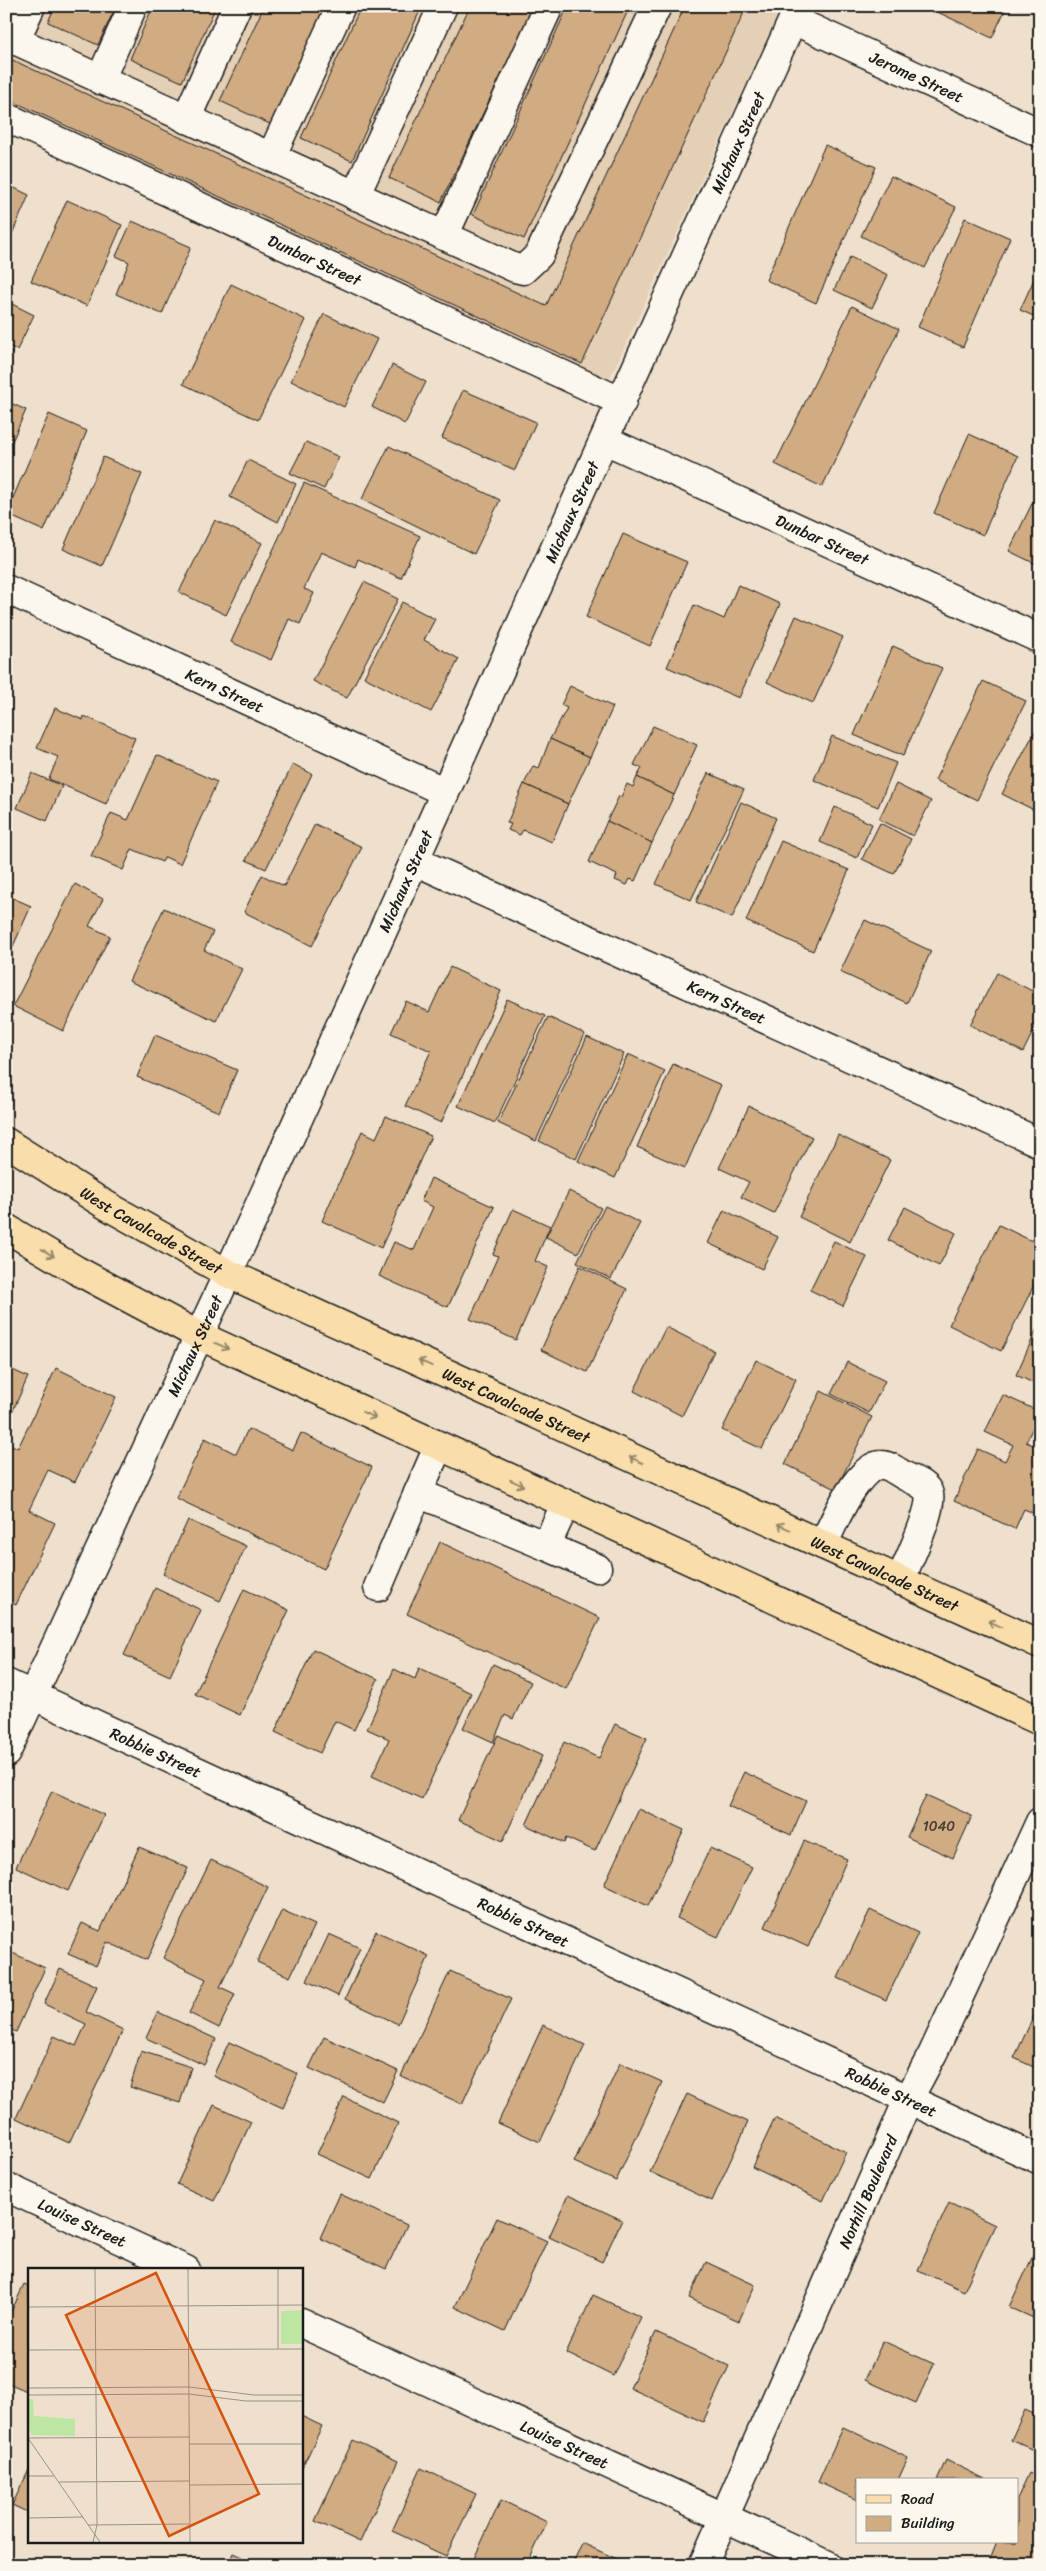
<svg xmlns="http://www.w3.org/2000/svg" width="1046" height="2571" font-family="Sriracha,sans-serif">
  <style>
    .built { fill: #e5d0b6 }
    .building { fill: #d1ac83; stroke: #1c1c1c }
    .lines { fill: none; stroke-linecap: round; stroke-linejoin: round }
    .minor-casing { stroke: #1c1c1c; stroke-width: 31 }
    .major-casing { stroke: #1c1c1c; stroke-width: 31 }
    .minor { stroke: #fbf7ec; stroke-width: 28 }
    .major { stroke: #f9deab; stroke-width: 28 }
    .oneway { stroke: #96876b }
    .labels { text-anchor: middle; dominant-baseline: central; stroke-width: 5; stroke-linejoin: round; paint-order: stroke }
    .number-label { font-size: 14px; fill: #494036 }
    .street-label { font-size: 16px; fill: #1c1c1c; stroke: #fbf7ec }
    .inset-road { fill: none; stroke: #9a9286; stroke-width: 1 }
    .view { fill: #d4530e; fill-opacity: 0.15; stroke: #d4530e; stroke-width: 2.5 }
    .inset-edge { fill: none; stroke: #1c1c1c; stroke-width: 2.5 }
  </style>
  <rect width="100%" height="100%" fill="#eee0cc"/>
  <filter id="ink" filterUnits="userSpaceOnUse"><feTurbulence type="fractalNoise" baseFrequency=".02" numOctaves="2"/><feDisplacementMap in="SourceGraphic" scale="10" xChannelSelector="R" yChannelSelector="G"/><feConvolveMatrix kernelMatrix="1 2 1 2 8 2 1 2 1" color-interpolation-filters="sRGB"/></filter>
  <g filter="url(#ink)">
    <polygon class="built" points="6,6 782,6 609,380 6,105"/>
    <g class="building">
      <polygon points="55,6 116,6 98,45 48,22"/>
      <polygon points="153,6 216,6 182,82 130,59"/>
      <polygon points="264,6 326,6 272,125 220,101"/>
      <polygon points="361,6 422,6 352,161 301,138"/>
      <polygon points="470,6 534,6 441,202 389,178"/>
      <polygon points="568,6 630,6 524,239 473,215"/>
      <polygon points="685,6 747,6 582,364 6,98 6,57 546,306"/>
      <polygon points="925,6 1007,6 992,38"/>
      <polygon points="825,145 876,167 816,303 766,280"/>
      <polygon points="891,176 956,207 925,268 861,236"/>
      <polygon points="6,184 29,195 6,248"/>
      <polygon points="67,200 122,225 87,306 31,281"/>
      <polygon points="965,218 1010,238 963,347 918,327"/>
      <polygon points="132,221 191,247 162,314 116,294 129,262 116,256"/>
      <polygon points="850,257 888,275 872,308 834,290"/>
      <polygon points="1040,266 1040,319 1020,310"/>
      <polygon points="231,284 306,320 258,420 183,384"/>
      <polygon points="6,301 34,315 17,350 6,345"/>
      <polygon points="852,306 899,329 822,487 775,464"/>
      <polygon points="324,314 377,339 344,407 291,381"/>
      <polygon points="6,349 12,352 6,363"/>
      <polygon points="392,365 426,382 405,424 372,407"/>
      <polygon points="463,390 536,422 515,470 442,438"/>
      <polygon points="6,401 26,410 6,455"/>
      <polygon points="49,414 87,431 44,531 6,514"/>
      <polygon points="969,434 1018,456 983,535 934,513"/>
      <polygon points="306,442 339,457 324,489 290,473"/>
      <polygon points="389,446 500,500 474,554 362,499"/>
      <polygon points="103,457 142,474 102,566 63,549"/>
      <polygon points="248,460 296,484 278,522 230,497"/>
      <polygon points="304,483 420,536 401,578 358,559 355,567 321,552 304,589 314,593 300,624 289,619 271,660 231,642"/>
      <polygon points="1040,487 1040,566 1009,551"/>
      <polygon points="215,520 262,543 226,615 179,592"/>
      <polygon points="623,534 687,562 650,646 586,617"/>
      <polygon points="364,582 398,599 347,698 313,681"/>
      <polygon points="738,585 780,604 739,698 667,667 694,605 724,619"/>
      <polygon points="402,602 435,619 424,640 459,659 431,712 364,677"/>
      <polygon points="796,616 843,637 813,703 767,682"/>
      <polygon points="893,646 942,668 903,756 854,735"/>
      <polygon points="983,681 1026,701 977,800 935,780"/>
      <polygon points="570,686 613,707 590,757 550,739 567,708 561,705"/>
      <polygon points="55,708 83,720 84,716 135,738 106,804 49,779 58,757 37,748"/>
      <polygon points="653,726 697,745 674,795 637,777 642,768 634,765"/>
      <polygon points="1035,731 1040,734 1040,813 1002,794"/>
      <polygon points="832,736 896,763 878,807 814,780"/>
      <polygon points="550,739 590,757 568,804 524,784 533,766 539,768"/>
      <polygon points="157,755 217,782 180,864 165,857 162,862 132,849 123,870 91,856 111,813 128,820"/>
      <polygon points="293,764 312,774 266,869 246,860"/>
      <polygon points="32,773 62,786 47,821 17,808"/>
      <polygon points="708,773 744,789 691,900 656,884"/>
      <polygon points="637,777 674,795 652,843 607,821 619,796 621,797 627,784 633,787"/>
      <polygon points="524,784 568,804 552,842 523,830 520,835 508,830 511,824 507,823"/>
      <polygon points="896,784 931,801 913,836 879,819"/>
      <polygon points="741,802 776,818 732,918 696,902"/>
      <polygon points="835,807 872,824 857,858 820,842"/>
      <polygon points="607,821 652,843 635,881 630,879 627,885 615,880 617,875 589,862"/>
      <polygon points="880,823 911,839 894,874 862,859"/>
      <polygon points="315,824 362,847 312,946 244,912 262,875 284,886"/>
      <polygon points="781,841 849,870 813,951 746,921"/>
      <polygon points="75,884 103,899 89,926 110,936 63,1031 13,1006"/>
      <polygon points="6,895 31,906 6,962"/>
      <polygon points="164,908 213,932 204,950 242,969 216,1021 129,981"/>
      <polygon points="865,920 931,951 907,1003 840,972"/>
      <polygon points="450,967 501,991 441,1123 405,1106 431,1051 391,1033 406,1001 429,1012"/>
      <polygon points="997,973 1040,995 1040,1018 1023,1052 970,1025"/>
      <polygon points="507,999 545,1016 495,1123 458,1106"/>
      <polygon points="548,1017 585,1034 536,1141 498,1123"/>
      <polygon points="155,1035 237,1070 219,1112 137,1077"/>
      <polygon points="587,1037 624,1054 576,1159 539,1141"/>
      <polygon points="628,1054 665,1071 615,1178 578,1161"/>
      <polygon points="673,1064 721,1085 685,1168 637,1147"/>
      <polygon points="749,1106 812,1137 774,1213 741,1197 749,1182 719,1168"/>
      <polygon points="386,1116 431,1136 381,1248 322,1221 362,1131 376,1138"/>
      <polygon points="838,1135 890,1160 850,1242 799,1217"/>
      <polygon points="431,1178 494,1207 448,1307 379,1276 394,1242 414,1250 433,1207 421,1201"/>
      <polygon points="569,1191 601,1208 578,1253 546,1237"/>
      <polygon points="605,1206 640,1223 611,1279 577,1262"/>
      <polygon points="905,1207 956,1233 939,1266 888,1240"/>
      <polygon points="513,1209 550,1226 535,1261 548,1267 516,1340 470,1319 498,1256 493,1254"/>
      <polygon points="724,1210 778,1237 762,1269 708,1243"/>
      <polygon points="999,1225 1040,1245 1040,1273 1001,1351 949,1325"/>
      <polygon points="834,1241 867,1257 843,1306 810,1290"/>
      <polygon points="580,1266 627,1289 587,1372 541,1350"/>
      <polygon points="1040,1322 1040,1386 1016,1375"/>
      <polygon points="666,1327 714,1351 682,1416 634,1391"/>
      <polygon points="756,1360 796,1379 762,1449 722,1430"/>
      <polygon points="847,1362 885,1381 869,1413 831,1394"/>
      <polygon points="6,1367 28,1377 9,1419 6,1418"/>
      <polygon points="56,1368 116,1397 75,1482 48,1470 29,1510 55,1523 16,1605 6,1600 6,1442 18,1448"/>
      <polygon points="821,1391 872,1417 836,1489 785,1464"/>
      <polygon points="1003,1395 1040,1412 1026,1442 1040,1448 1040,1476 1035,1487 1040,1490 1040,1512 1038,1515 1024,1509 1015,1529 954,1501 978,1449 1005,1461 1013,1445 985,1432"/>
      <polygon points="248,1429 293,1450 301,1433 372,1467 324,1569 176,1498 205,1438 236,1454"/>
      <polygon points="188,1520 246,1546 220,1601 163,1574"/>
      <polygon points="440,1542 600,1618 566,1689 407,1614"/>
      <polygon points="155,1588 201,1610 170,1676 124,1655"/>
      <polygon points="244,1589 289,1610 240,1715 195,1694"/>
      <polygon points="313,1649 378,1679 354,1730 335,1721 320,1753 275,1732"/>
      <polygon points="493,1664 531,1682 513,1719 505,1715 493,1742 463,1728"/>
      <polygon points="419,1668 471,1693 422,1799 372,1776 389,1739 367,1729 394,1669 415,1679"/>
      <polygon points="615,1724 647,1738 595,1851 566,1838 564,1843 526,1825 564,1742 599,1758"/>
      <polygon points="498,1735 542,1756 503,1841 458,1820"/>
      <polygon points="744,1772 806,1801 791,1835 728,1806"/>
      <polygon points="52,1791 104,1815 68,1891 16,1867"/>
      <polygon points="926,1795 972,1816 953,1858 907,1837"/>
      <polygon points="639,1809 684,1830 648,1906 604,1885"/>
      <polygon points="804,1841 847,1859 808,1947 765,1927"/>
      <polygon points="139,1847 188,1868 147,1960 107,1942 96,1966 68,1954 82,1923 100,1931"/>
      <polygon points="710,1848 752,1867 718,1937 677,1918"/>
      <polygon points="211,1860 268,1887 220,1987 235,1994 219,2028 189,2013 206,1979 163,1958"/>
      <polygon points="282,1910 315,1925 290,1977 257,1962"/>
      <polygon points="870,1910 918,1933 886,2000 838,1978"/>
      <polygon points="376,1931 429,1956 398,2024 345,1999"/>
      <polygon points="329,1934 360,1948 338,1996 307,1981"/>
      <polygon points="6,1950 45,1968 16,2032 6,2027"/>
      <polygon points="60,1969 97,1986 86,2012 123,2030 69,2143 16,2118 54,2036 76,2046 86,2024 44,2004"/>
      <polygon points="450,1971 511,1999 462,2104 401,2076"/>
      <polygon points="1040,2003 1040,2070 1014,2058"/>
      <polygon points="158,2012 216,2039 204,2065 146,2038"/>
      <polygon points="543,2025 585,2045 540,2142 498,2123"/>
      <polygon points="324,2037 398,2071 383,2102 309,2068"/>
      <polygon points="229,2042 298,2074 283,2108 213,2076"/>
      <polygon points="141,2051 191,2067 180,2103 130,2087"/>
      <polygon points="620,2063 662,2082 616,2181 574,2162"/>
      <polygon points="687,2094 748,2122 712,2201 650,2172"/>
      <polygon points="344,2097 398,2123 372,2179 317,2154"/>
      <polygon points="214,2105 251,2122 214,2201 177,2184"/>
      <polygon points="775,2118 846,2152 823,2201 752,2167"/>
      <polygon points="340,2194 407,2225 386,2269 320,2238"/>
      <polygon points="568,2195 622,2220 602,2262 549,2237"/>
      <polygon points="949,2203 995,2225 964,2291 918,2270"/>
      <polygon points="497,2218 547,2241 505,2331 455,2307"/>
      <polygon points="1040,2241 1040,2321 1009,2307"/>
      <polygon points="706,2262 755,2285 739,2321 689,2298"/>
      <polygon points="24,2285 29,2287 29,2392 6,2382 6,2322"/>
      <polygon points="593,2295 641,2317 613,2376 566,2353"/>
      <polygon points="656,2332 729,2366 703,2422 630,2388"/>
      <polygon points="883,2341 934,2364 916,2403 865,2380"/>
      <polygon points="1025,2410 1040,2417 1040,2453 1011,2440"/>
      <polygon points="301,2416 322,2426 301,2470"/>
      <polygon points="843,2427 908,2458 898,2480 857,2480 857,2500 818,2482"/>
      <polygon points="353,2440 398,2461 360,2542 315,2521"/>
      <polygon points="946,2460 987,2480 937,2480"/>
      <polygon points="421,2468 476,2494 446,2556 392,2531"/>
      <polygon points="29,2470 29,2513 12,2505"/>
      <polygon points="1029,2473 1040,2478 1040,2565 988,2565 997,2542 1017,2542 1017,2499"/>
      <polygon points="501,2500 547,2522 527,2565 471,2565"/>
      <polygon points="582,2543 630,2565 572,2565"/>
      <polygon points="234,2553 260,2565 229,2565"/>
    </g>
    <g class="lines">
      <defs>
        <g id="minor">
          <path id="s1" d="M 793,20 L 1040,133"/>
          <polyline points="6,36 515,268 523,270 539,255 657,6"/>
          <polyline points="15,41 31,6"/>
          <polyline points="100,80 133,6"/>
          <path id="s2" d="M 6,117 L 622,402"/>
          <polyline points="186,119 237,6"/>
          <polyline points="271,157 341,6"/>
          <polyline points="355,196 443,6"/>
          <polyline points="444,236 549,6"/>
          <path id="s3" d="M 605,440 L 1040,639"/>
          <path id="s4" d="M 6,589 L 445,792"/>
          <path id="s5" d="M 415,861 L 1040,1143"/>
          <polyline points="418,1493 438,1447"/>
          <polyline points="565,1505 546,1546 597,1568"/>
          <path d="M 823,1545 C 831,1528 858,1463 882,1465 C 889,1465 899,1473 905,1476 C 913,1480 927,1485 929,1494 C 933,1511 907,1563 900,1581"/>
          <polyline points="378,1587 418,1493 546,1546"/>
          <path id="s6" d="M 6,1683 L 1040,2160"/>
          <path id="s7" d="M 6,1753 L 254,1217 L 799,6"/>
          <path id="s8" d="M 6,2187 L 186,2270"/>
          <path id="s9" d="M 301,2323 L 828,2565"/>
          <path id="s10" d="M 703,2565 L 908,2100 L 933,2053 L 1040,1822"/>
        </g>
        <g id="major">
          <path id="s11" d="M 6,1142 L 104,1204 L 227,1273 L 1040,1644"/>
          <polyline points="6,1228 76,1270 198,1335 1040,1721"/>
        </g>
      </defs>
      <use href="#minor" class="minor-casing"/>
      <use href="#major" class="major-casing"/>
      <use href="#minor" class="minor"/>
      <use href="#major" class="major"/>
    </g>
    <defs><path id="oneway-shaft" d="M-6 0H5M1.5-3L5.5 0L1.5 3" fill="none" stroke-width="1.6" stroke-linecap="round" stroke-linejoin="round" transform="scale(1.25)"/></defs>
    <g class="oneway">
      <use href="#oneway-shaft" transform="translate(48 1253) rotate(31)"/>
      <use href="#oneway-shaft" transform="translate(222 1346) rotate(25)"/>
      <use href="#oneway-shaft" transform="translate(425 1363) rotate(-155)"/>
      <use href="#oneway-shaft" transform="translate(369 1415) rotate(25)"/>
      <use href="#oneway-shaft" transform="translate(636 1460) rotate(-155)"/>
      <use href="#oneway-shaft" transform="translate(517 1483) rotate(25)"/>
      <use href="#oneway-shaft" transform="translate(784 1527) rotate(-155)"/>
      <use href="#oneway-shaft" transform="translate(995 1624) rotate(-155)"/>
    </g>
  </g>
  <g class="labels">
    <g class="number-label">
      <text x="939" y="1826">1040</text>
    </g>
    <g class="street-label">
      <text stroke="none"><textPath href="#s1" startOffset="136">Jerome Street</textPath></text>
      <text stroke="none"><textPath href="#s7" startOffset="1769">Michaux Street</textPath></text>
      <text stroke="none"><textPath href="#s2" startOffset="340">Dunbar Street</textPath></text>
      <text stroke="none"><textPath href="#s7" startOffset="1364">Michaux Street</textPath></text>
      <text stroke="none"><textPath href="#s3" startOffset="239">Dunbar Street</textPath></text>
      <text stroke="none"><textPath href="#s4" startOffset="241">Kern Street</textPath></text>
      <text stroke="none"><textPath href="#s7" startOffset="959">Michaux Street</textPath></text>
      <text stroke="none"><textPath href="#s5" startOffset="342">Kern Street</textPath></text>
      <text stroke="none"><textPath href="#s11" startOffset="170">West Cavalcade Street</textPath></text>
      <text stroke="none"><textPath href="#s7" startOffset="449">Michaux Street</textPath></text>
      <text stroke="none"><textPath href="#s11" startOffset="575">West Cavalcade Street</textPath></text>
      <text stroke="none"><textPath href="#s11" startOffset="980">West Cavalcade Street</textPath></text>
      <text stroke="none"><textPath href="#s6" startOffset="165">Robbie Street</textPath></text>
      <text stroke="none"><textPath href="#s6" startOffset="570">Robbie Street</textPath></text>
      <text stroke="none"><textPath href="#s6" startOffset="975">Robbie Street</textPath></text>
      <text stroke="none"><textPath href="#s10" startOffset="408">Norhill Boulevard</textPath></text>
      <text stroke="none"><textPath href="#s8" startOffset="84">Louise Street</textPath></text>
      <text stroke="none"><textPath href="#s9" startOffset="290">Louise Street</textPath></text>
    </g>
  </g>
  <g transform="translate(28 2268)">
    <rect width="275" height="275" fill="#eee0cc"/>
    <path d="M 275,42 L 275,76 L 253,76 L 253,43 ZM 0,131 L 5,131 L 6,148 L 47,151 L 47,168 L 4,167 L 0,161 Z" fill="#bde6a2"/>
    <path class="inset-road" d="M 160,1 L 162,274M 250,1 L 250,81M 0,39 L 275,37M 0,82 L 275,81M 0,120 L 161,119 L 226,127 L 275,127M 0,127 L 161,126 L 218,133 L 275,133M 0,170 L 161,169M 0,170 L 72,274M 161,176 L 275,176M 0,208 L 26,208M 31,214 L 162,213M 162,217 L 275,216M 0,250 L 55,249M 60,257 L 162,256M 65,274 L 69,257 L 67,1"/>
    <path class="view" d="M 128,5 L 231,226 L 141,268 L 38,47 Z"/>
    <rect width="275" height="275" class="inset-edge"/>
  </g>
  <rect width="1046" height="2571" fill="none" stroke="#fbf7ec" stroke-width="25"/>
  <rect x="12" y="12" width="1021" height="2546" fill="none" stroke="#1c1c1c" stroke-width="2" filter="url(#ink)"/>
  <rect x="856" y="2478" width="162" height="65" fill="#fbf7ec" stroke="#a29f99"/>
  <rect x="866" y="2495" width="25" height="8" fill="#f9deab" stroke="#a29f99"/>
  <text x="901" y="2504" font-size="15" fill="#1c1c1c">Road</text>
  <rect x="866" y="2516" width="25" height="15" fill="#d1ac83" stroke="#a29f99"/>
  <text x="901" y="2528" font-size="15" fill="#1c1c1c">Building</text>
</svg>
